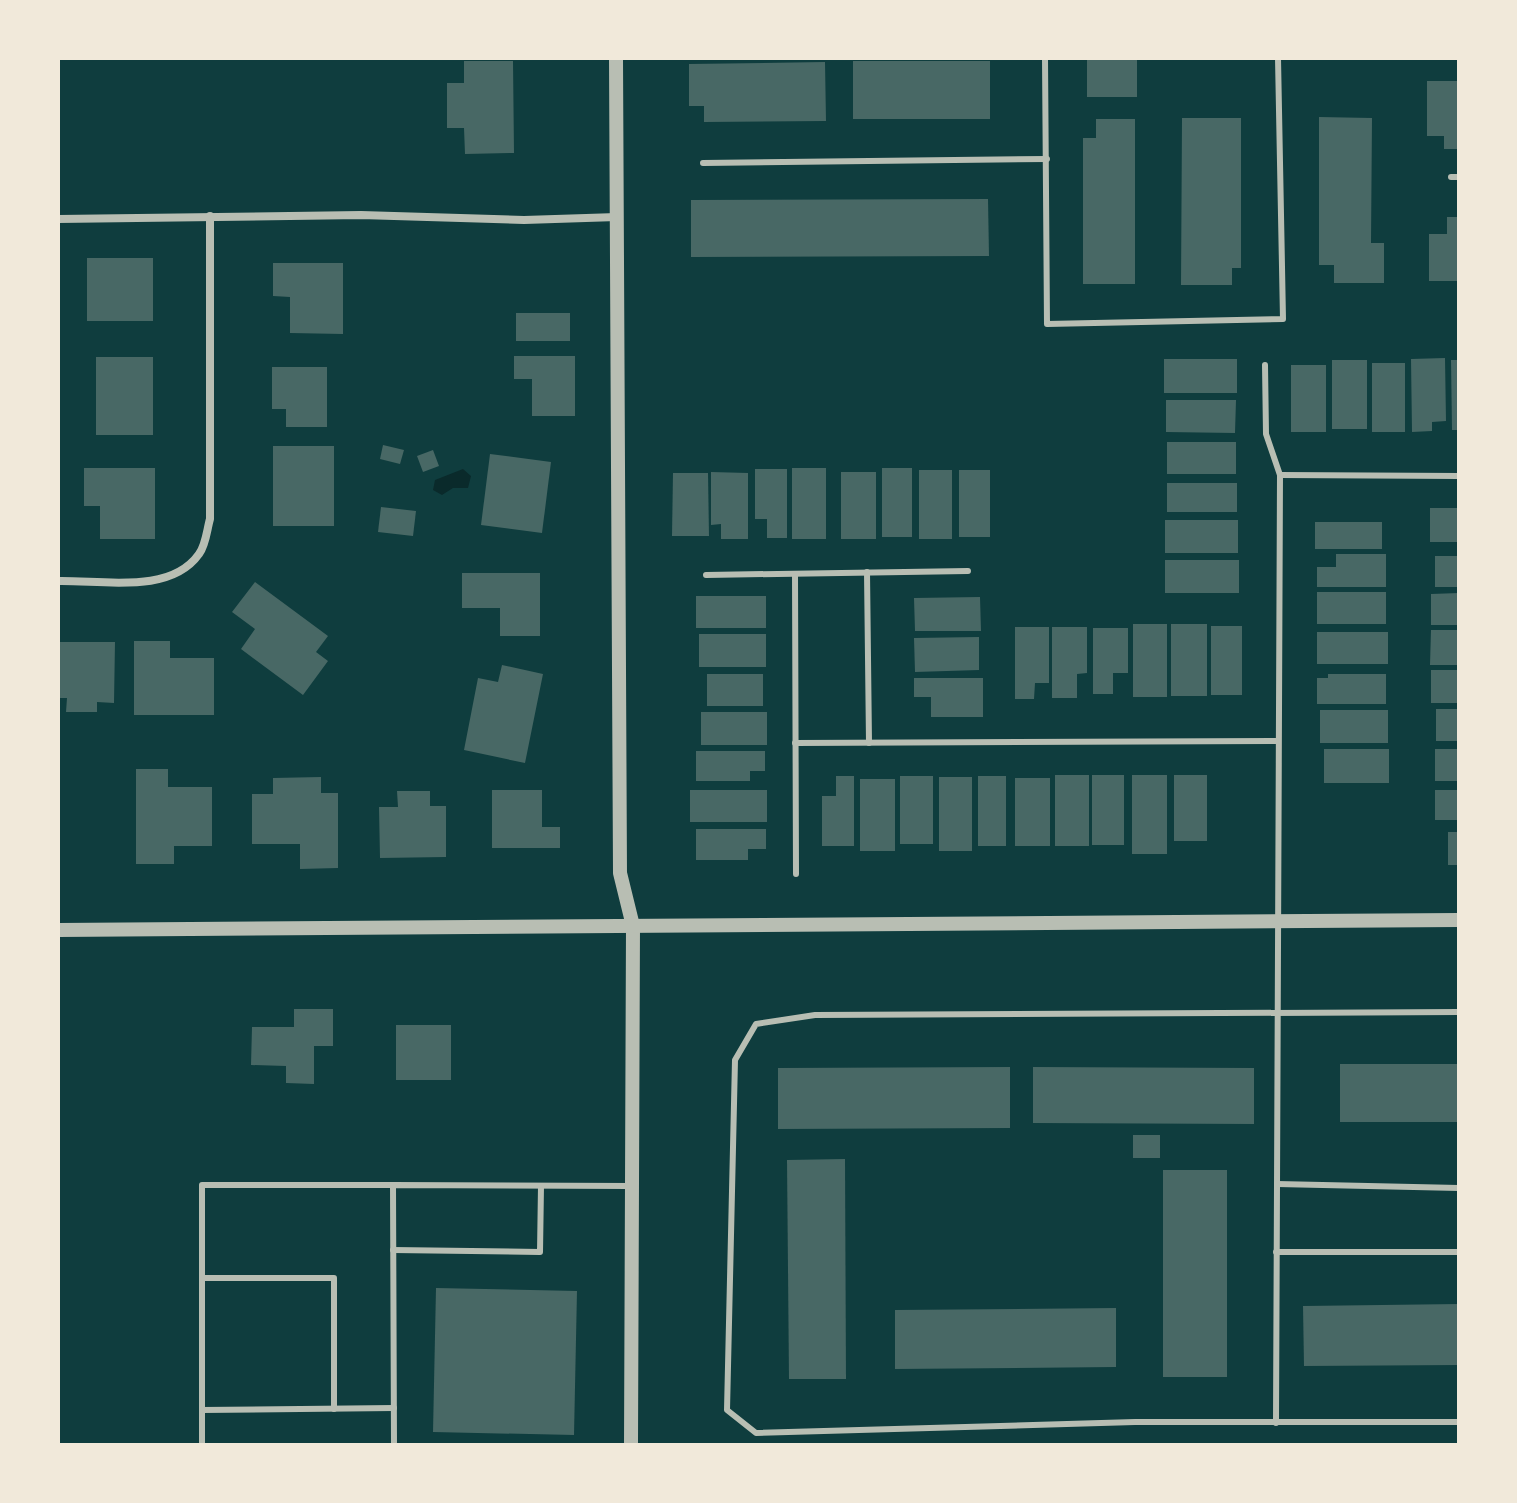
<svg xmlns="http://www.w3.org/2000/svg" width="1517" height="1503" font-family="Commissioner,sans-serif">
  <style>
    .water { fill: #0a2a2b }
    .building { fill: #486865 }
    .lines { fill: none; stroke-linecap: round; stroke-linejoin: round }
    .service { stroke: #b8beb3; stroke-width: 6 }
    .minor { stroke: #b8beb3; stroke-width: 8 }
    .tertiary { stroke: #b8beb3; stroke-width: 14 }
  </style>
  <rect width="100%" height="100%" fill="#0f3d3e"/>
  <polygon class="water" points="463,469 471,476 468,488 453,488 442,495 433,490 435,480"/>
  <g class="building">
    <rect x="1087" y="58" width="50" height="39"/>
    <polygon points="464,61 513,61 514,153 465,154 464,128 447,128 447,83 464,83"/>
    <rect x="853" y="61" width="137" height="58"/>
    <polygon points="825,62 826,121 704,122 704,106 689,106 689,64"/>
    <polygon points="1427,81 1459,81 1459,149 1444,149 1444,136 1427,136"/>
    <polygon points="1319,117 1372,118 1371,243 1384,243 1384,283 1334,283 1334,265 1319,265"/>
    <polygon points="1182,118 1241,118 1241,268 1232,268 1232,285 1181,285"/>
    <polygon points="1096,119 1135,119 1135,284 1083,284 1083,138 1096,138"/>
    <polygon points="988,199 989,256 691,257 691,200"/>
    <polygon points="1447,217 1459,217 1459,281 1429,281 1429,234 1447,234"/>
    <rect x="87" y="258" width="66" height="63"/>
    <polygon points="273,263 343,263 343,334 290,333 290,297 273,296"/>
    <rect x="516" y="313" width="54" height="28"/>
    <polygon points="514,356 575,356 575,416 532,416 532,379 514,379"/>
    <rect x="96" y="357" width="57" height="78"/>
    <polygon points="1445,358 1446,421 1432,422 1432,431 1412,432 1411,359"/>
    <rect x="1164" y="359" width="73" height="34"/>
    <rect x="1332" y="360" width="35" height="69"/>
    <polygon points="1451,360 1459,360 1459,430 1452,430"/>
    <rect x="1372" y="363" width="33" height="69"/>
    <rect x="1291" y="365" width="35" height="67"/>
    <polygon points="272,367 327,367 327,427 286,427 286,409 272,409"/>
    <polygon points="1166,400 1236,400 1235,433 1166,432"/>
    <rect x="1167" y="442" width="69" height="32"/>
    <polygon points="383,445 404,450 400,464 380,459"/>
    <rect x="273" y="446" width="61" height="80"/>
    <polygon points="433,450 439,466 423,472 417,456"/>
    <polygon points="490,454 551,462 542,533 481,525"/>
    <polygon points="84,468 155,468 155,539 100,539 100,506 84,506"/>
    <rect x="792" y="468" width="34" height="71"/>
    <rect x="882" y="468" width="30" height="69"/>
    <polygon points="755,469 787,469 787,538 767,538 767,519 755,519"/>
    <rect x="919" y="470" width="33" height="69"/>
    <rect x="959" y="470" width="31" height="67"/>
    <polygon points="711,472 748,473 748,539 721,539 721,524 711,525"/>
    <rect x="841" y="472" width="35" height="67"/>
    <polygon points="673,473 708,473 709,536 672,536"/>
    <rect x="1167" y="483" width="70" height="29"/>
    <polygon points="381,507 416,511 413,536 378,532"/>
    <rect x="1430" y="508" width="29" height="34"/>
    <rect x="1165" y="520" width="73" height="33"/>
    <rect x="1315" y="522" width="67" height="27"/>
    <polygon points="1336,554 1386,554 1386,587 1317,587 1317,567 1336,567"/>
    <rect x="1435" y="556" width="24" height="31"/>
    <rect x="1165" y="560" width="74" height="33"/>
    <polygon points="462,573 540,573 540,636 500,636 500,608 462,608"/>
    <polygon points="255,582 328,636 316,652 328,661 303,695 241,649 255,629 232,612"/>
    <rect x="1317" y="592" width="69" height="32"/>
    <polygon points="1459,593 1459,625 1431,625 1431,594"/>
    <rect x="696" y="596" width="70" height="32"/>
    <polygon points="980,597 981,631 915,631 914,598"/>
    <rect x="1133" y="624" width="34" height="73"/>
    <rect x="1171" y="624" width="36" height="72"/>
    <rect x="1211" y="626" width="31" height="69"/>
    <polygon points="1015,627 1049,627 1049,683 1035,683 1034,699 1015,699"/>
    <polygon points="1052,627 1087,627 1087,673 1077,674 1077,698 1052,698"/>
    <polygon points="1093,628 1128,628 1128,673 1113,673 1113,694 1093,694"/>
    <polygon points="1431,630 1459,630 1459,665 1430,665"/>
    <rect x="1317" y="632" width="71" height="32"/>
    <rect x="699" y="634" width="67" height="33"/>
    <polygon points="979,637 979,670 915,672 914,638"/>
    <polygon points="134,641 170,641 170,658 214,658 214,715 134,715"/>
    <polygon points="58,642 115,642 114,703 97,702 97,712 66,712 67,698 58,698"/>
    <polygon points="502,665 543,674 525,763 464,750 478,678 498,682"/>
    <rect x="1431" y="670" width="28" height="33"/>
    <rect x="707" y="674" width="56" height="32"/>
    <polygon points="1328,674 1386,674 1386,704 1317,704 1317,678 1328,678"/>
    <polygon points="914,678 983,678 983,717 931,717 931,697 914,697"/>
    <rect x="1436" y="709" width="23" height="32"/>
    <rect x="1320" y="710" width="68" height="33"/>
    <rect x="701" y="712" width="66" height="33"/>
    <rect x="1324" y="749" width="65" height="34"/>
    <rect x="1435" y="749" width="24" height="32"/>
    <polygon points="696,751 765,751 765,771 750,771 750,781 696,781"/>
    <polygon points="136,769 168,769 168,787 212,787 212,846 174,846 174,864 136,864"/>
    <rect x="1055" y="775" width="34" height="71"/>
    <rect x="1092" y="775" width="32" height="70"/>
    <rect x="1132" y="775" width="35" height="79"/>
    <rect x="1174" y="775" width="33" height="66"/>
    <polygon points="836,776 854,776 854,846 822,846 822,796 836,796"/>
    <rect x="900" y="776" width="33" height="68"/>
    <rect x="978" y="776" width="28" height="70"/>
    <polygon points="321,777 321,793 338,793 338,868 300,869 300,844 252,844 252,794 273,794 273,778"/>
    <rect x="939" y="777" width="33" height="74"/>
    <rect x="1015" y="778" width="35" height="68"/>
    <rect x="860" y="779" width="35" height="72"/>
    <polygon points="492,790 542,790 542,827 560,827 560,848 492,848"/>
    <rect x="690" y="790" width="77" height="32"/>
    <rect x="1435" y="790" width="24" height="30"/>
    <polygon points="397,791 430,791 430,806 446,806 446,857 380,858 379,807 398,807"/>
    <polygon points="696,829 766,829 766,849 748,849 748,860 696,860"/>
    <rect x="1448" y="832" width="11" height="33"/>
    <polygon points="294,1009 333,1009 333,1046 314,1046 314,1084 286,1083 286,1066 251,1065 252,1027 294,1027"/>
    <rect x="396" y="1025" width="55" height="55"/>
    <rect x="1340" y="1064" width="119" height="58"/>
    <polygon points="1010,1067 1010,1128 778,1129 778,1068"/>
    <polygon points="1033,1067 1254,1068 1254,1124 1033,1123"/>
    <rect x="1133" y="1135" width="27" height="23"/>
    <polygon points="845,1159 846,1379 789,1379 787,1160"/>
    <rect x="1163" y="1170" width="64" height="207"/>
    <polygon points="436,1288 577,1291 574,1435 433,1432"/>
    <polygon points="1459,1304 1459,1365 1304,1366 1303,1306"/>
    <polygon points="1116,1308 1116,1367 895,1369 895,1310"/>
  </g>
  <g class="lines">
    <g class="service">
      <polyline points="1045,58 1047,324 1283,319 1278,58"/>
      <polyline points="703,163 1047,159"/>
      <polyline points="1451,177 1459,177"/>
      <polyline points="1265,365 1266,434 1280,475 1276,1423"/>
      <polyline points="1280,475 1459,476"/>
      <polyline points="867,572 869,743"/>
      <polyline points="795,574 796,874"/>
      <polyline points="706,575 968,571"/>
      <polyline points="795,743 1276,741"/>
      <polyline points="1459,1012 815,1015 756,1024 735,1060 727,1410 756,1433 1135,1422 1459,1422"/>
      <polyline points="1277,1184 1459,1188"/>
      <polyline points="393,1250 540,1252 541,1186"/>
      <polyline points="1276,1252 1459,1252"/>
      <polyline points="202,1278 334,1278 334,1409"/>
      <polyline points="202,1410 202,1185 393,1185"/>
      <polyline points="202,1445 202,1410 394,1408"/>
      <polyline points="394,1445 393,1185 630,1186"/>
    </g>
    <g class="minor">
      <polyline points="58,219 361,215 524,220 617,217"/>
      <path d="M 58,581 C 102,580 170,595 199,554 C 206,545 207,529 210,519 L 210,216"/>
    </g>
    <g class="tertiary">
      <polyline points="616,58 620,873 633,926 631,1445"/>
      <polyline points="58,930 1459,920"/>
    </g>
  </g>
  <rect width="1517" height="1503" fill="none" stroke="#f1e9da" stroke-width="120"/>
</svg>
